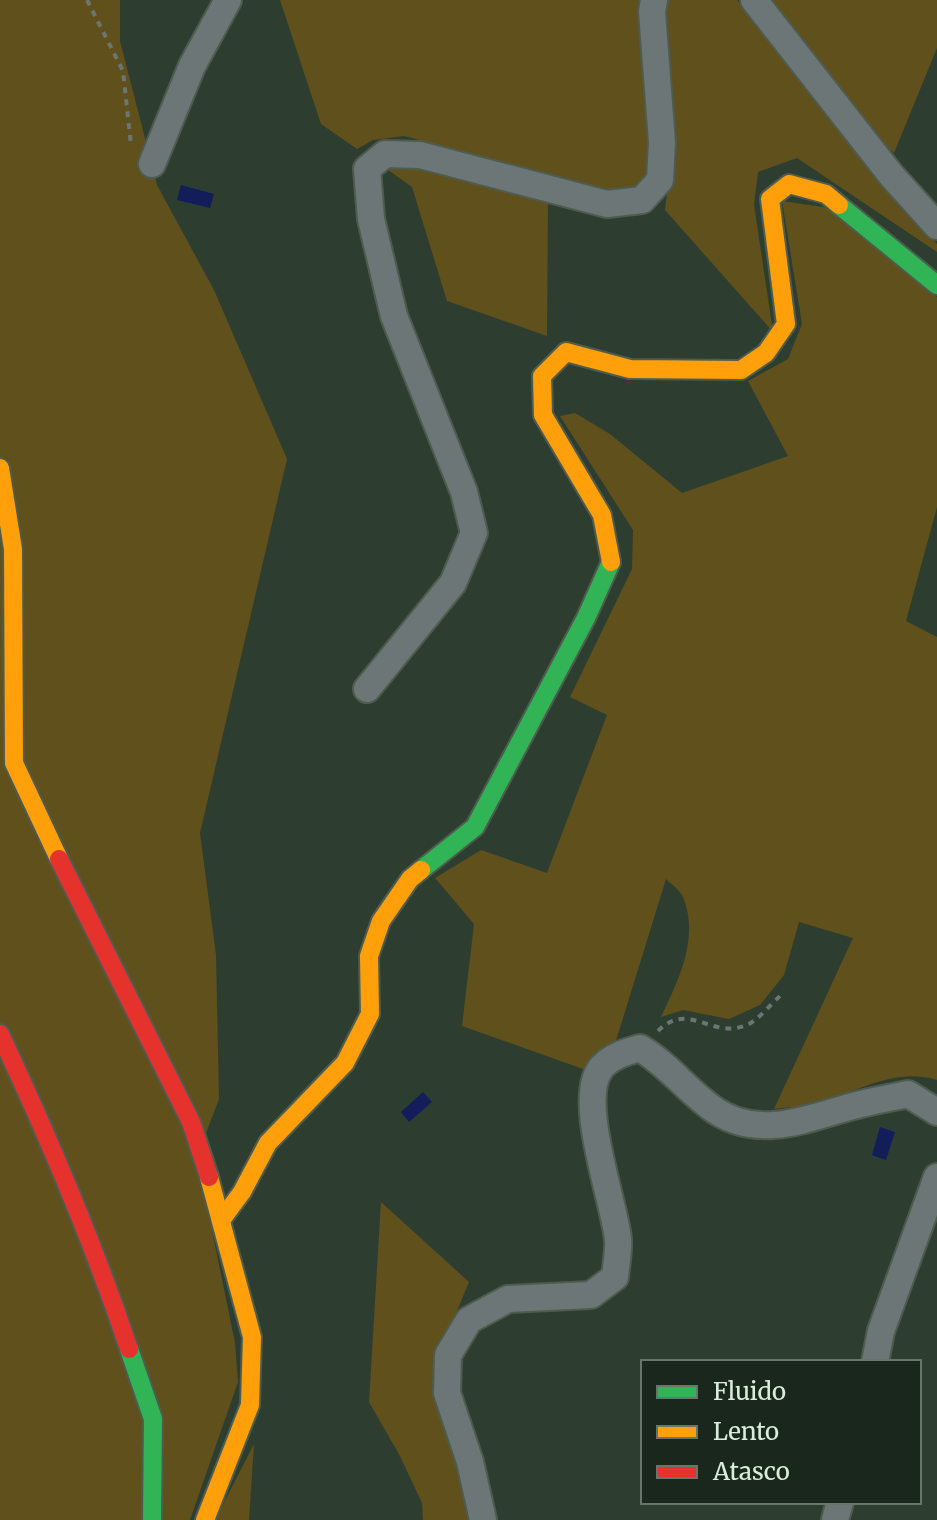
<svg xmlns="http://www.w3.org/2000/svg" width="937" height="1520" font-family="Merriweather,serif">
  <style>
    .green { fill: #60501c }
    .water { fill: #121d5a }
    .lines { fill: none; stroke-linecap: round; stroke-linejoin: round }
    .street-casing { stroke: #4e5c50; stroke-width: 30 }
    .fast-casing { stroke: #4e5c50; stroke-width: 22 }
    .slow-casing { stroke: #4e5c50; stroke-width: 22 }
    .jam-casing { stroke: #4e5c50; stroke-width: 22 }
    .path { stroke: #6b7571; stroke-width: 4; stroke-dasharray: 6 6; stroke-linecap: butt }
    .street { stroke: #6d7676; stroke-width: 26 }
    .fast { stroke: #30b455; stroke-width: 18 }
    .slow { stroke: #ff9f0a; stroke-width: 18 }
    .jam { stroke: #e5322d; stroke-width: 18 }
  </style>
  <rect width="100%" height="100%" fill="#2d3e30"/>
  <g class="green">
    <polygon points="0,0 120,0 120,41 157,185 214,290 287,459 200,833 216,955 219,1099 197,1157 235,1343 238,1382 190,1520 0,1520"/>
    <polygon points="280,0 644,0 654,162 637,187 610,190 404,136 373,140 357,149 321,124"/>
    <polygon points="661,0 737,0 888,188 937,244 937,252 797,158 758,172 754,205 773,332 665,210 669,177"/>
    <polygon points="769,0 937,0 937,48 894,153 865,127"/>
    <polygon points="420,162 548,201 547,336 447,301 412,187 384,167"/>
    <path d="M 782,201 L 830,208 L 937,297 L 937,507 L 906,621 L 937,637 L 937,1080 C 898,1067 860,1090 823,1101 C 808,1106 790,1107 774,1109 L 853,938 L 799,922 L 784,975 L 760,1005 L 729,1019 L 683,1010 L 661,1017 C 678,981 700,938 683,897 C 680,890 671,884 666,879 L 615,1044 L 595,1054 L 583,1069 L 462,1026 L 474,924 L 435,878 L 481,850 L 547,873 L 607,715 L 570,697 L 632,569 L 633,530 L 560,416 L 575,413 L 610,434 L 682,493 L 788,456 L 748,381 L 788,359 L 802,324 Z"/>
    <polygon points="381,1202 469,1282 433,1369 450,1422 471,1520 423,1520 422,1503 400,1456 369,1402"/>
    <polygon points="254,1444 249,1520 215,1520"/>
  </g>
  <g class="water">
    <polygon points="181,185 214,194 210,208 177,200"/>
    <polygon points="423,1092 432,1102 409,1122 401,1112"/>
    <polygon points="880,1127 895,1132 886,1160 872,1155"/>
  </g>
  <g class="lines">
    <defs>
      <g id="street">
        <polyline points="754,0 891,175 937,226"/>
        <polyline points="152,164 192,66 228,0"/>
        <polyline points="367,689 453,583 474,533 464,492 394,316 371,219 367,169 385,154 420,155 607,204 642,200 660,180 662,142 652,12 654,0"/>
        <polyline points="875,1362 881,1331 937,1177"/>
        <path d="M 483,1520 L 470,1462 L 447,1393 L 448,1355 L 469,1320 L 508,1299 L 591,1295 L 615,1277 C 616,1265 619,1251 618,1239 C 614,1201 576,1099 601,1068 C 611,1056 626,1052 640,1048 C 669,1065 689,1093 716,1111 C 761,1140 808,1118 853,1106 C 871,1101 890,1098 908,1094 L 937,1112"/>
        <polyline points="835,1520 840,1502"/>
      </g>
      <g id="fast">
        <polyline points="839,205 937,285"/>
        <polyline points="421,870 475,827 586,618 611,562"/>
        <polyline points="129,1349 153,1419 152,1520"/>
      </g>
      <g id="slow">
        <polyline points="0,468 13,549 14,763 59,859"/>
        <polyline points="611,562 602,515 543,415 542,376 566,352 630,369 741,370 766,353 786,324 770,199 789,184 826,194 839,205"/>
        <polyline points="222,1219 242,1192 268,1143 345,1063 370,1014 369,956 381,921 410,879 421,870"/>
        <polyline points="205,1520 250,1405 252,1337 209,1177"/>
      </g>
      <g id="jam">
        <polyline points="59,859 191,1122 209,1177"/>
        <path d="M 0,1034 C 48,1136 93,1242 129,1349"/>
      </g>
    </defs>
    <use href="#street" class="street-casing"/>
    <use href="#fast" class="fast-casing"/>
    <use href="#slow" class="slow-casing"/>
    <use href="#jam" class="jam-casing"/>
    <g class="path">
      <polyline points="87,0 123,71 131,145"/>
      <path d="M 658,1031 C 689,1000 711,1040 747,1025 C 758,1020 771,1004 780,996"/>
    </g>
    <use href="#street" class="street"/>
    <use href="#fast" class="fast"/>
    <use href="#slow" class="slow"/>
    <use href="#jam" class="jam"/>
  </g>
  <rect x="641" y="1360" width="280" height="144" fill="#1a271c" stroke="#677669" stroke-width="2"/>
  <rect x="657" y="1386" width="40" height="12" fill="#30b455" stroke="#677669" stroke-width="2"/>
  <text x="713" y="1400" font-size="24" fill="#daecdc">Fluido</text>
  <rect x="657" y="1426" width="40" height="12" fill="#ff9f0a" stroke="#677669" stroke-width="2"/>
  <text x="713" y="1440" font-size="24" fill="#daecdc">Lento</text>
  <rect x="657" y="1466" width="40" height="12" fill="#e5322d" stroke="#677669" stroke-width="2"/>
  <text x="713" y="1480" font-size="24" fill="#daecdc">Atasco</text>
</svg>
